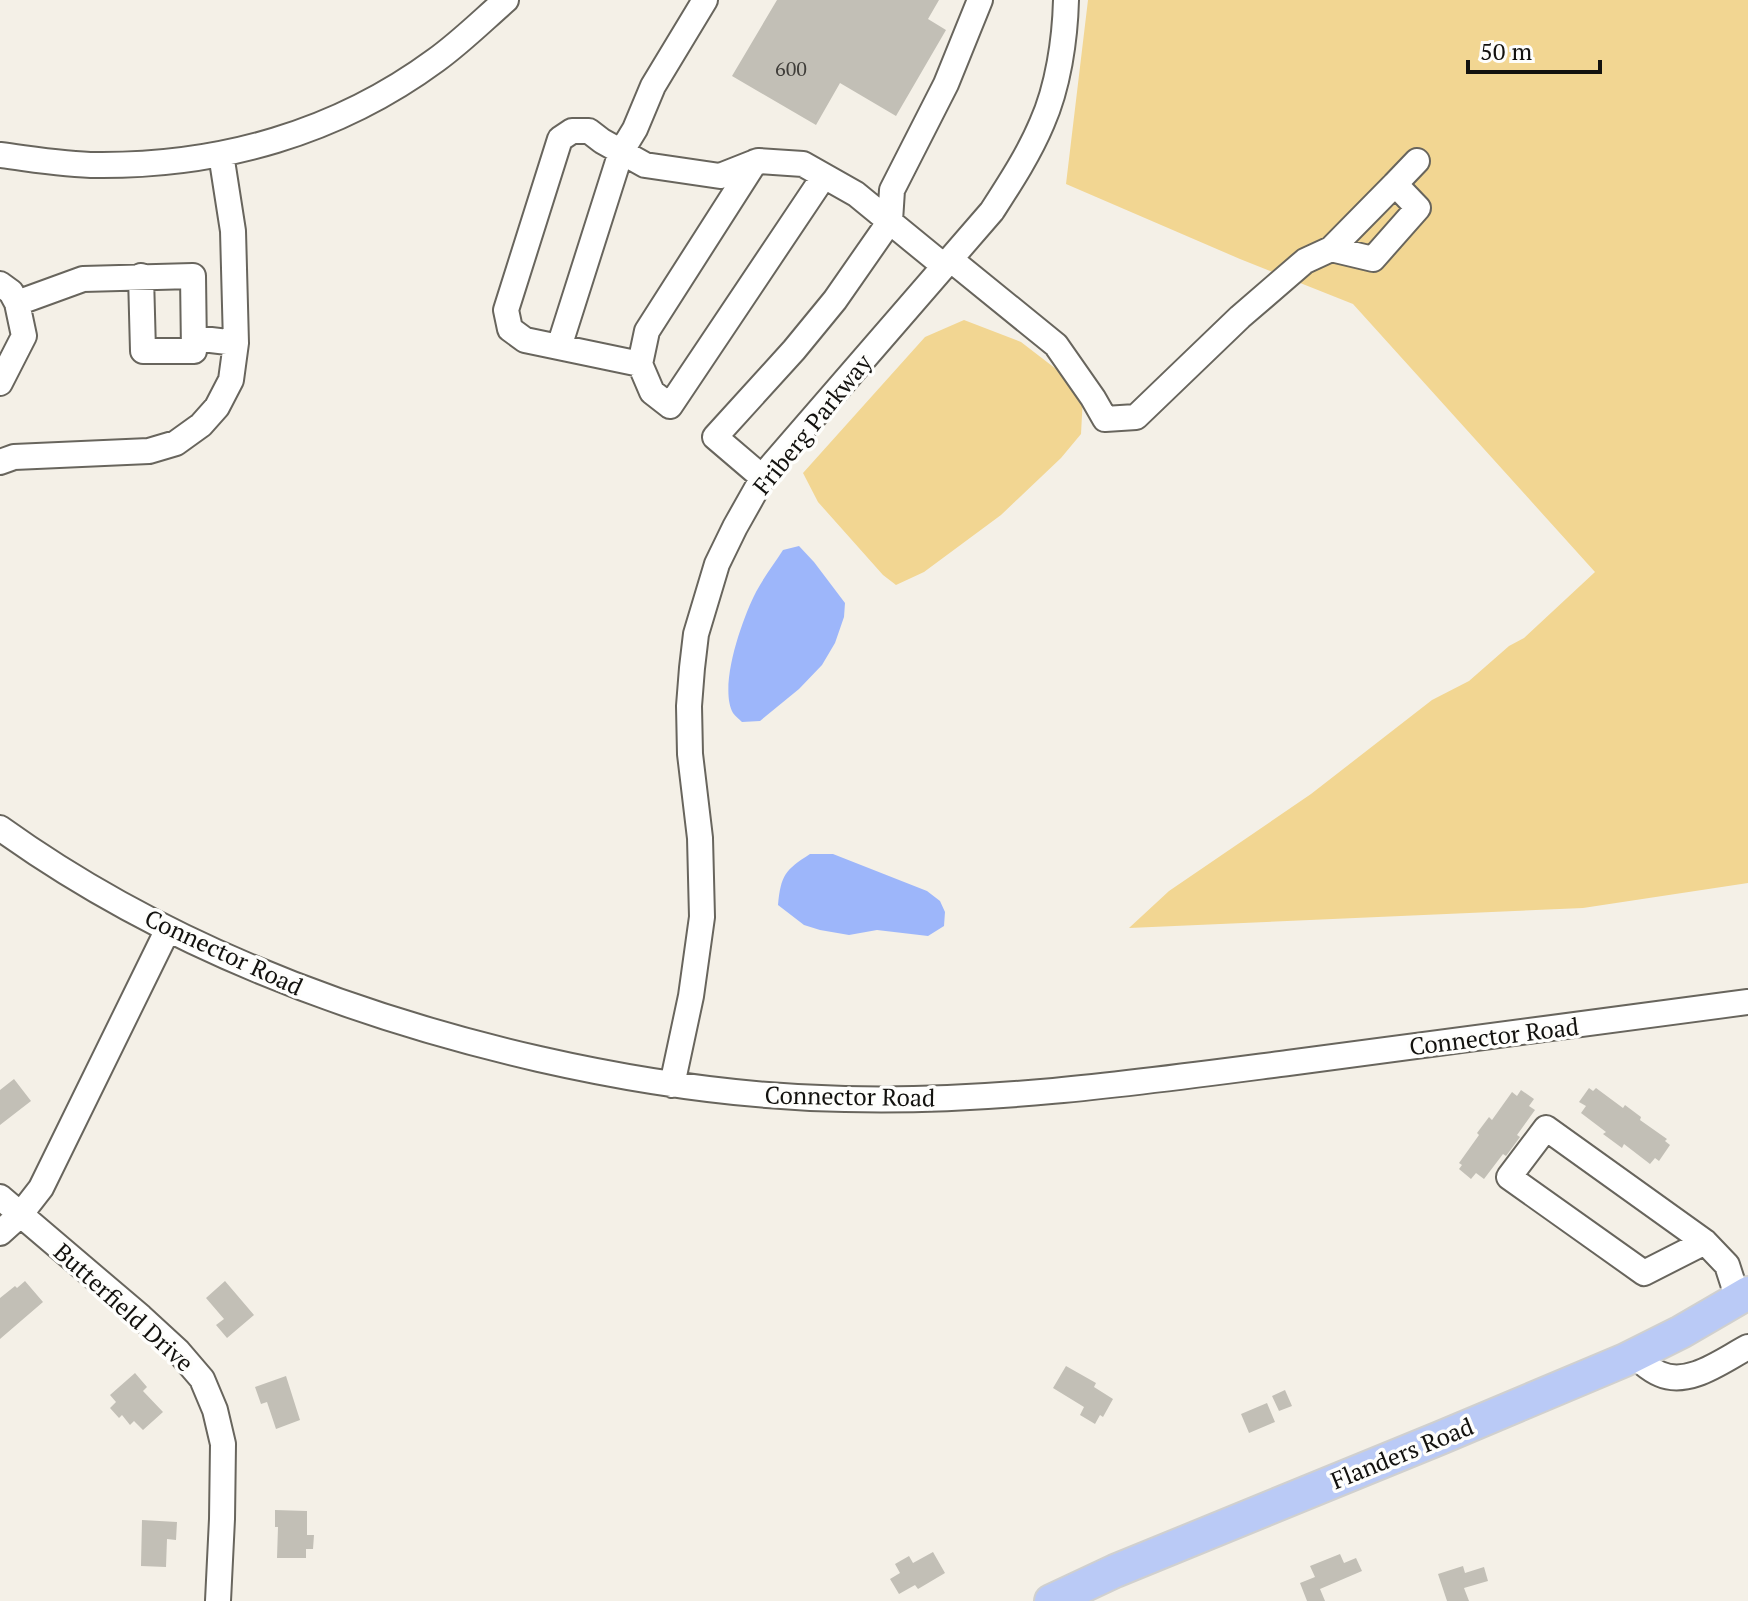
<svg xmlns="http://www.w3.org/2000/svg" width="1748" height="1601" font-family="'PT Serif',serif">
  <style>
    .green { fill: #f2d692 }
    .water { fill: #9db6fa }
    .building { fill: #c2bfb6 }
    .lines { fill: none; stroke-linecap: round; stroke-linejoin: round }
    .minor-casing { stroke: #68655d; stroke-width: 28 }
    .major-casing { stroke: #d0d0cf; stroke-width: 36 }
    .minor { stroke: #fff; stroke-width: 24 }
    .major { stroke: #bacaf6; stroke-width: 32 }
    .labels { text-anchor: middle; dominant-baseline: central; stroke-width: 7; stroke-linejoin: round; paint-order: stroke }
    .number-label { font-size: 20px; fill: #3f3d39 }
    .street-label { font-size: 24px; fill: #13120f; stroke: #fefefc }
  </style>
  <rect width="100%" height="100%" fill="#f4f0e7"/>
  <path class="green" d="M1088 0H1748V883L1583 908 1129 928 1169 891 1311 794 1432 700 1469 681 1509 646 1524 638 1595 572 1353 304 1240 259 1066 184Z
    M964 320 1021 342 1060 372 1083 396 1081 434 1061 458 1001 515 924 572 896 585 883 575 818 502 803 473 925 337Z"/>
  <path class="water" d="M799 546 814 562 845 603 844 617 835 643 822 665 799 689 760 721 742 722C739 719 735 716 733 713 718 686 743 617 756 592 764 577 774 564 783 550Z
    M810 854H833L927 891 940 901 945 912 944 926 928 936 877 930 849 935 820 930 804 925 778 905C781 875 785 870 810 854Z"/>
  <path class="building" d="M777 0H939L928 19 946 30 896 116 840 83 816 125 732 76Z
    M14 1079 31 1101 0 1125V1090Z
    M1589 1088 1593 1091 1596 1088 1623 1108 1625 1105 1641 1117 1640 1120 1667 1139 1665 1141 1670 1145 1659 1161 1655 1158 1650 1164 1624 1144 1622 1148 1603 1134 1606 1132 1581 1113 1586 1106 1579 1102Z
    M1521 1090 1534 1099 1529 1106 1535 1110 1517 1135 1520 1137 1506 1156 1503 1154 1484 1179 1476 1173 1471 1179 1459 1169 1462 1165 1459 1163 1479 1135 1477 1133 1489 1117 1492 1120 1512 1092 1517 1096Z
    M25 1281 43 1302 0 1339V1298L15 1286 17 1288Z
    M225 1281 254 1315 227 1338 216 1325 224 1319 206 1298Z
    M1066 1366 1096 1383 1094 1387 1113 1399 1103 1417 1100 1415 1095 1424 1080 1415 1084 1407 1053 1388Z
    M135 1373 147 1387 143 1391 163 1412 143 1430 134 1421 130 1425 122 1415 119 1418 110 1408 116 1402 110 1395Z
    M286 1376 300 1420 276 1429 267 1402 261 1404 255 1387Z
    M1285 1390 1292 1406 1279 1411 1272 1396Z
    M1267 1403 1275 1422 1249 1433 1241 1414Z
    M275 1510 307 1511V1535H314L313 1549H306V1558H277L278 1527H275Z
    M142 1520 177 1522 176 1540 167 1539 166 1567 141 1566Z
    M933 1552 945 1573 918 1589 915 1585 899 1594 890 1579 900 1573 895 1564 909 1556 913 1563Z
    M1340 1554 1344 1563 1356 1558 1362 1571 1320 1589 1325 1601H1307L1300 1583 1315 1577 1310 1566Z
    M1463 1566 1465 1573 1484 1567 1488 1581 1464 1588 1469 1601H1447L1438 1574Z"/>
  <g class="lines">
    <defs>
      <path id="minor" d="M0 155C32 159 65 165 97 165 220 166 337 133 436 60 461 42 483 20 506 0
        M824 176 670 406 652 392 640 364 525 340 510 329 506 310 560 139 572 131H589L602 141 645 165 720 176 758 161 803 164 856 194 944 266
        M1395 184 1417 161
        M950 259 1056 345 1093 398 1105 419 1136 417 1240 317 1305 261 1331 249 1395 184 1418 208 1373 259 1331 249
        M0 284 11 292 17 303 83 279 193 276 194 351H143L141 276
        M194 338 236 343 233 231 221 154
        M559 347 621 152 635 129 653 86 705 0
        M640 364 647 331 755 162
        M0 383 24 336 17 303
        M0 462 14 457 149 451 176 443 201 425 217 407 231 380 236 343
        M763 478 715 437 794 350 835 300 890 221 892 190 946 84 980 0
        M0 828C160 943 348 1015 539 1059 640 1082 742 1097 845 1099 993 1103 1142 1082 1288 1063 1442 1042 1595 1022 1748 1002
        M672 1085 691 996 702 917 700 838 690 754 689 706 692 668 696 634 717 564 735 527 766 472 992 211C1010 183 1029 154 1042 123 1058 87 1065 40 1066 0
        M0 1197 141 1317 178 1351 202 1379 215 1410 223 1444 222 1519 218 1601
        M0 1233 20 1215 41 1188 168 929
        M1705 1242 1644 1273 1509 1177 1546 1128 1705 1242 1727 1265 1738 1299
        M1634 1356C1642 1362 1651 1371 1660 1374 1689 1387 1723 1360 1748 1347"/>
      <path id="major" d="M1051 1601 1115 1571 1440 1438 1625 1360 1681 1332 1748 1293"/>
    </defs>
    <use href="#minor" class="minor-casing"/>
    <use href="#major" class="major-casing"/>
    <use href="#minor" class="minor"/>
    <use href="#major" class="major"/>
  </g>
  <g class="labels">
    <g class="number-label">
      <text x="791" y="68">600</text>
    </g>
    <g class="street-label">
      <text transform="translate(812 424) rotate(-51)">Friberg Parkway</text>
      <text transform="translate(224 952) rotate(25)">Connector Road</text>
      <text transform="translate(1494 1036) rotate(-7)">Connector Road</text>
      <text transform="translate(850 1096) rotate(1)">Connector Road</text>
      <text transform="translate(124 1307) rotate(42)">Butterfield Drive</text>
      <text transform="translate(1402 1453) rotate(-22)">Flanders Road</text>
    </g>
  </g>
  <path d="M1468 60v12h132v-12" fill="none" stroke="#13120f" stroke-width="4"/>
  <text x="1480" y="60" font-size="24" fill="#13120f" stroke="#fefefc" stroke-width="6" paint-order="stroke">50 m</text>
</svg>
